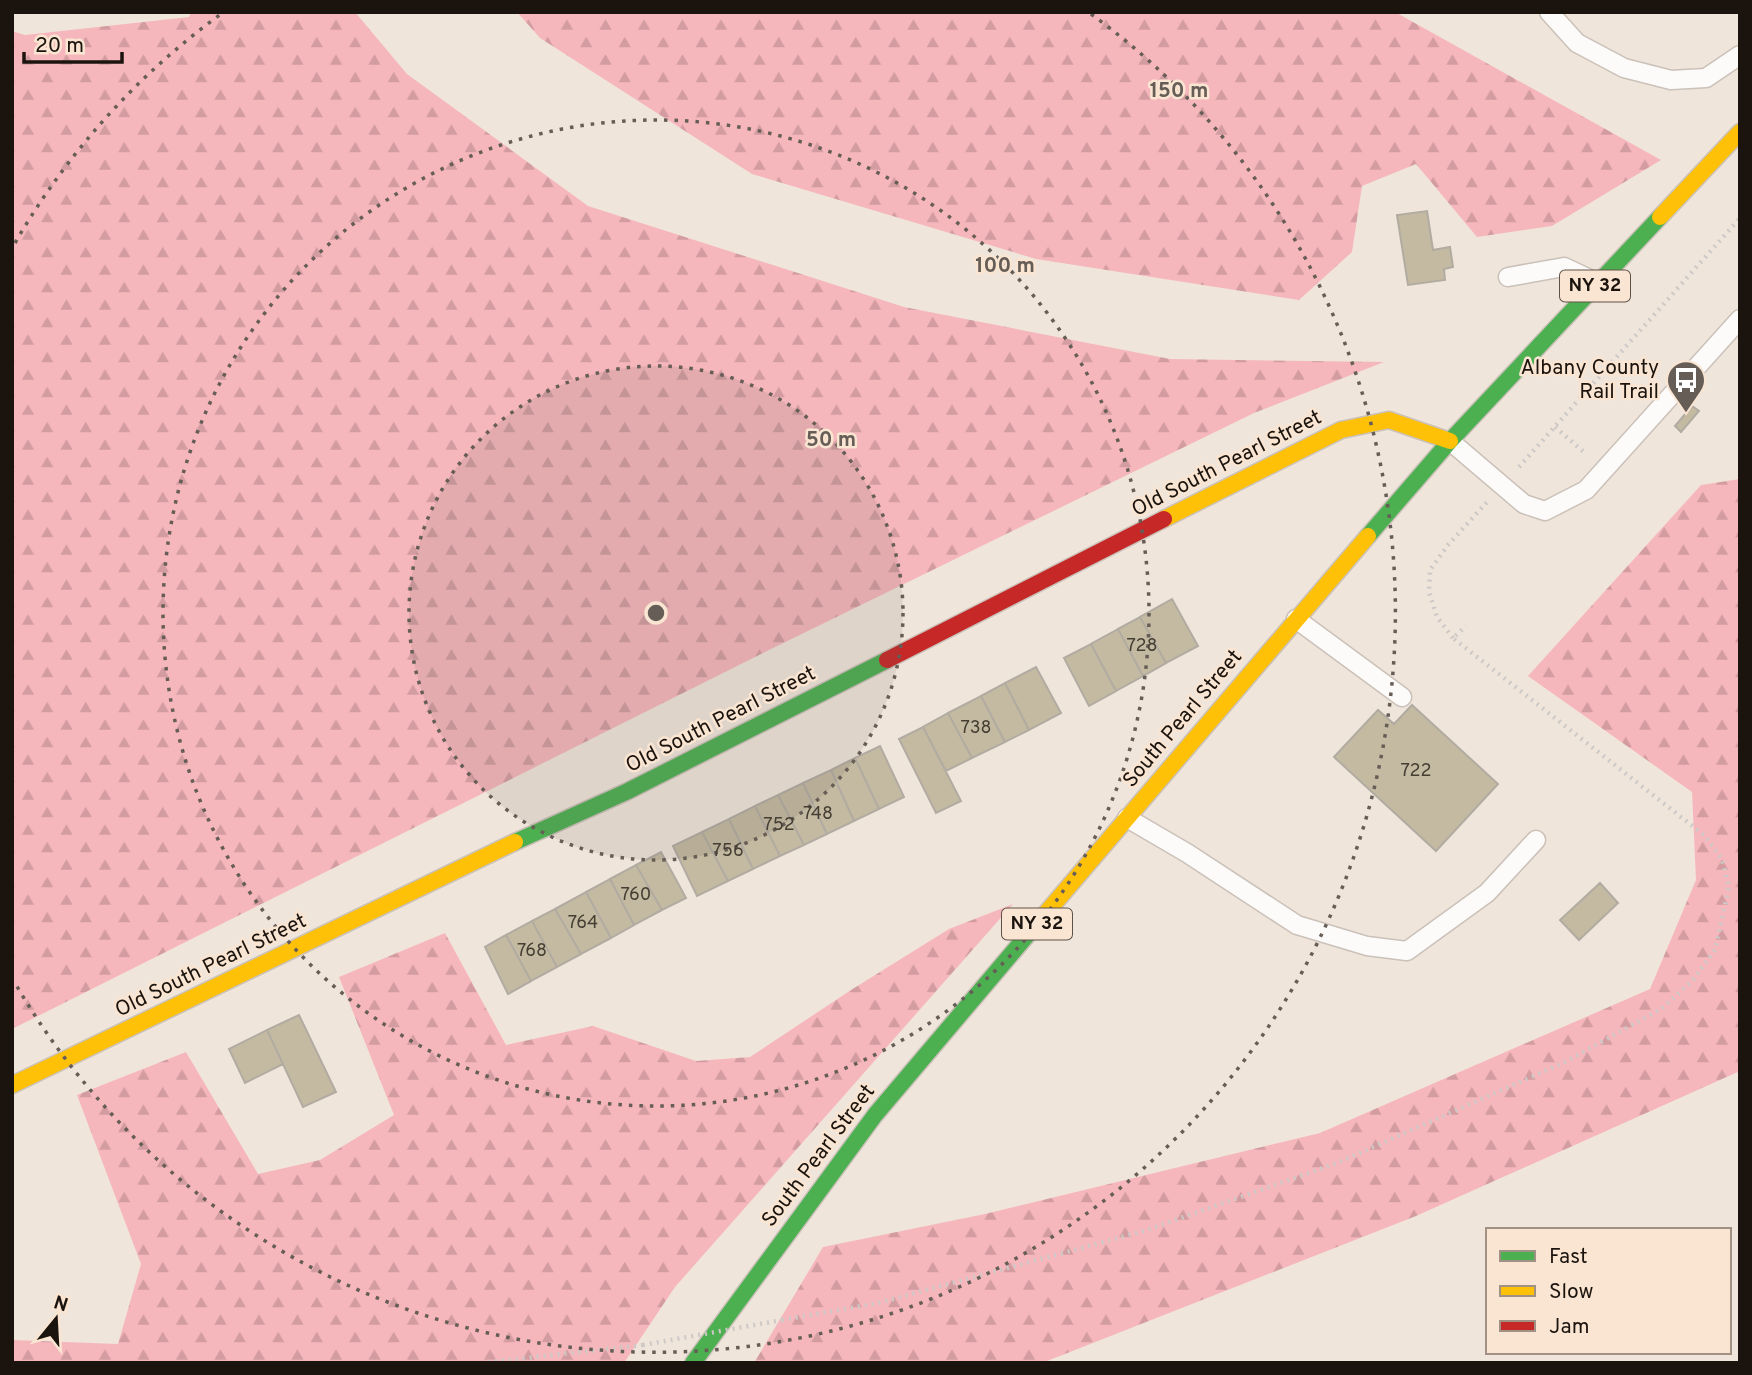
<svg xmlns="http://www.w3.org/2000/svg" width="1752" height="1375" font-family="Overpass,sans-serif">
  <style>
    .forest { fill: url(#forest-firs) }
    .building { fill: #c4baa1; stroke: #b1aba2; stroke-width: 2 }
    .lines { fill: none; stroke-linecap: round; stroke-linejoin: round }
    .lane-casing { stroke: #cac1b9; stroke-width: 21 }
    .fast-casing { stroke: #cac1b9; stroke-width: 19 }
    .slow-casing { stroke: #cac1b9; stroke-width: 19 }
    .jam-casing { stroke: #cac1b9; stroke-width: 19 }
    .path { stroke: #cdc9c6; stroke-width: 4.5; stroke-dasharray: 2 5; stroke-linecap: butt }
    .lane { stroke: #fdfbfa; stroke-width: 18 }
    .fast { stroke: #4caf50; stroke-width: 16 }
    .slow { stroke: #ffc107; stroke-width: 16 }
    .jam { stroke: #c62828; stroke-width: 16 }
    .path-bridge { stroke: #cdc9c6; stroke-width: 4.5; stroke-dasharray: 2 5; stroke-linecap: butt }
    .ring { fill: none; stroke: #665d56; stroke-width: 3.5; stroke-dasharray: 3.5 7 }
    .labels { text-anchor: middle; dominant-baseline: central; stroke-width: 5; stroke-linejoin: round; paint-order: stroke }
    .number-label { font-size: 18px; fill: #453e33 }
    .shield { fill: #f9e5d2; stroke: #5e5349; stroke-width: 2 }
    .shield-label { font-size: 19px; font-weight: bold; fill: #1b140e }
    .poi-label { font-size: 21px; fill: #1b140e; stroke: #f9e5d2; text-anchor: end }
    .street-label { font-size: 21px; fill: #1b140e; stroke: #f9e5d2 }
    .centre { fill: #665d56; stroke: #f9e5d2; stroke-width: 3.5 }
    .ring-label { font-size: 21px; text-anchor: middle; font-weight: bold; fill: #665d56; stroke: #f9e5d2; stroke-width: 5; stroke-linejoin: round; paint-order: stroke }
  </style>
  <defs>
    <pattern id="forest-firs" width="22" height="20" patternUnits="userSpaceOnUse" patternTransform="scale(1.75)"><rect width="22" height="20" fill="#f6b7bc"/><path d="M5 1l3.5 6h-7zM16 11l3.5 6h-7z" fill="#d29ca0"/></pattern>
  </defs>
  <rect width="100%" height="100%" fill="#f0e5db"/>
  <path class="forest" d="M191 12H355L407 74 588 206 904 307 1170 359 1384 362 1254 413 769 650 12 1029V31L25 35 189 17Z
    M517 12H1395L1661 160 1552 226 1477 237 1416 164 1362 186 1352 252 1299 300 1036 259 752 174 540 38Z
    M1740 479V1071L1416 1216 1042 1363H754L823 1247 985 1214 1320 1133 1650 989 1696 880 1692 792 1528 676 1701 485Z
    M1013 904 675 1287 624 1363H12V1340L118 1344 141 1264 77 1095 186 1052 258 1174 320 1160 394 1115 339 977 445 933 506 1045 593 1026 696 1061 750 1057 851 990 949 929Z"/>
  <path class="building" d="M1427 211 1433 250 1450 247 1453 267 1444 269 1445 280 1408 285 1397 215Z
    M1692 406 1699 411 1681 432 1675 426Z
    M1172 599 1198 646 1166 663 1140 617Z
    M1140 617 1166 663 1143 676 1118 629Z
    M1118 629 1143 676 1116 691 1091 644Z
    M1091 644 1116 691 1089 706 1064 658Z
    M1036 667 1061 713 1029 730 1005 683Z
    M1005 683 1029 730 1005 742 981 696Z
    M981 696 1005 742 972 758 948 713Z
    M1412 705 1498 784 1436 851 1334 757 1378 710 1394 724Z
    M948 713 972 758 946 771 923 727Z
    M923 727 961 801 936 813 899 739Z
    M880 746 904 797 879 809 855 758Z
    M855 758 879 809 854 821 831 770Z
    M831 770 854 821 827 834 803 783Z
    M803 783 827 834 804 845 778 795Z
    M778 795 804 845 780 856 755 806Z
    M755 806 780 856 753 869 729 819Z
    M729 819 753 869 728 881 702 832Z
    M702 832 728 881 697 896 673 846Z
    M661 852 686 898 662 910 636 865Z
    M636 865 662 910 634 925 610 879Z
    M610 879 634 925 611 938 586 892Z
    M1600 883 1618 903 1579 940 1560 920Z
    M586 892 611 938 581 954 555 909Z
    M555 909 581 954 557 967 532 921Z
    M532 921 557 967 531 981 506 935Z
    M506 935 531 981 508 994 485 947Z
    M299 1015 336 1092 303 1107 267 1030Z
    M267 1030 283 1064 245 1083 229 1049Z"/>
  <g class="lines">
    <defs>
      <path id="lane" d="M1549 12 1577 43 1624 68 1671 80 1706 78 1740 55
        M1508 277 1564 267 1598 283
        M1450 441 1524 504 1545 511 1586 490 1740 319
        M1296 619 1402 697
        M1127 818 1187 853 1297 925 1367 946 1407 951 1487 893 1536 840"/>
      <path id="fast" d="M1368 536 1450 441 1660 217
        M515 842 626 792 887 660
        M693 1363 875 1115 1035 926"/>
      <path id="slow" d="M1660 217 1740 132
        M1164 519 1341 430 1389 420 1450 441
        M1035 926 1368 536
        M12 1085 515 842"/>
      <path id="jam" d="M887 660 1164 519"/>
    </defs>
    <use href="#lane" class="lane-casing"/>
    <use href="#fast" class="fast-casing"/>
    <use href="#slow" class="slow-casing"/>
    <use href="#jam" class="jam-casing"/>
    <path class="path" d="M1555 427 1586 454
      M1519 467 1740 218
      M1453 638 1437 617 1429 592 1430 570 1448 545 1487 502
      M782 1320 878 1303 1144 1231 1337 1163 1565 1062 1661 1009 1692 981 1715 950 1729 887 1722 859 1704 835 1453 638 1466 626
      M481 1363 643 1345"/>
    <use href="#lane" class="lane"/>
    <use href="#fast" class="fast"/>
    <use href="#slow" class="slow"/>
    <use href="#jam" class="jam"/>
    <path class="path-bridge" d="M643 1345 782 1320"/>
  </g>
  <circle cx="656" cy="613" r="247" fill="#665d56" fill-opacity=".12"/>
  <g class="ring">
    <circle cx="656" cy="613" r="247"/>
    <circle cx="656" cy="613" r="493"/>
    <path d="M15 243A740 740 0 0 1 221 14M1091 14A740 740 0 1 1 15 983"/>
  </g>
  <defs>
    <symbol id="bus-pin" viewBox="-11 -11 22 30"><path d="M0 17L-7.5 6A9.5 9.5 0 1 1 7.5 6Z" fill="#665d56" stroke="#f9e5d2"/><path d="M-5-6H5V4H4V6H2V4H-2V6H-4V4H-5ZM-3.5-4V0h7V-4ZM-3.5 1.2v1.5H-2V1.2ZM2 1.2v1.5H3.5V1.2Z" fill="#fff"/></symbol>
  </defs>
  <g fill-rule="evenodd">
    <use href="#bus-pin" x="1664" y="358" width="44" height="60"/>
  </g>
  <g class="labels">
    <g class="number-label">
      <text x="1142" y="646">728</text>
      <text x="976" y="728">738</text>
      <text x="1416" y="771">722</text>
      <text x="818" y="814">748</text>
      <text x="779" y="825">752</text>
      <text x="728" y="851">756</text>
      <text x="636" y="895">760</text>
      <text x="583" y="923">764</text>
      <text x="532" y="951">768</text>
    </g>
    <g class="shield">
      <rect x="1560" y="270.5" width="70" height="31" rx="5"/>
      <rect x="1002" y="908.5" width="70" height="31" rx="5"/>
    </g>
    <g class="shield-label">
      <text x="1595" y="286">NY 32</text>
      <text x="1037" y="924">NY 32</text>
    </g>
    <g class="poi-label">
      <text x="1659" y="368">Albany County<tspan x="1659" dy="24">Rail Trail</tspan></text>
    </g>
    <g class="street-label">
      <text transform="translate(1227 464) rotate(-27)">Old South Pearl Street</text>
      <text transform="translate(1183 719) rotate(-50)">South Pearl Street</text>
      <text transform="translate(721 720) rotate(-27)">Old South Pearl Street</text>
      <text transform="translate(211 966) rotate(-26)">Old South Pearl Street</text>
      <text transform="translate(819 1156) rotate(-53)">South Pearl Street</text>
    </g>
  </g>
  <circle cx="656" cy="613" r="10" class="centre"/>
  <g class="ring-label">
    <text x="1179" y="97">150 m</text>
    <text x="1005" y="272">100 m</text>
    <text x="831" y="446">50 m</text>
  </g>
  <rect width="1752" height="1375" fill="none" stroke="#1b140e" stroke-width="28"/>
  <rect x="1486" y="1228" width="245" height="126" fill="#f9e5d2" stroke="#a09184" stroke-width="2"/>
  <rect x="1500" y="1251" width="35" height="10" fill="#4caf50" stroke="#a09184" stroke-width="2"/>
  <text x="1549" y="1263" font-size="21" fill="#1b140e">Fast</text>
  <rect x="1500" y="1286" width="35" height="10" fill="#ffc107" stroke="#a09184" stroke-width="2"/>
  <text x="1549" y="1298" font-size="21" fill="#1b140e">Slow</text>
  <rect x="1500" y="1321" width="35" height="10" fill="#c62828" stroke="#a09184" stroke-width="2"/>
  <text x="1549" y="1333" font-size="21" fill="#1b140e">Jam</text>
  <g transform="translate(56 1319) rotate(18)" stroke="#f9e5d2" stroke-width="5" paint-order="stroke">
  <path d="M0-5L12 26L0 18L-12 26Z" fill="#1b140e"/>
  <text y="-10" font-size="19" font-weight="bold" text-anchor="middle" fill="#1b140e">N</text>
  </g>
  <path d="M24 52v10h98v-10" fill="none" stroke="#1b140e" stroke-width="3.5"/>
  <text x="35" y="52" font-size="21" fill="#1b140e" stroke="#f9e5d2" stroke-width="5" paint-order="stroke">20 m</text>
</svg>
